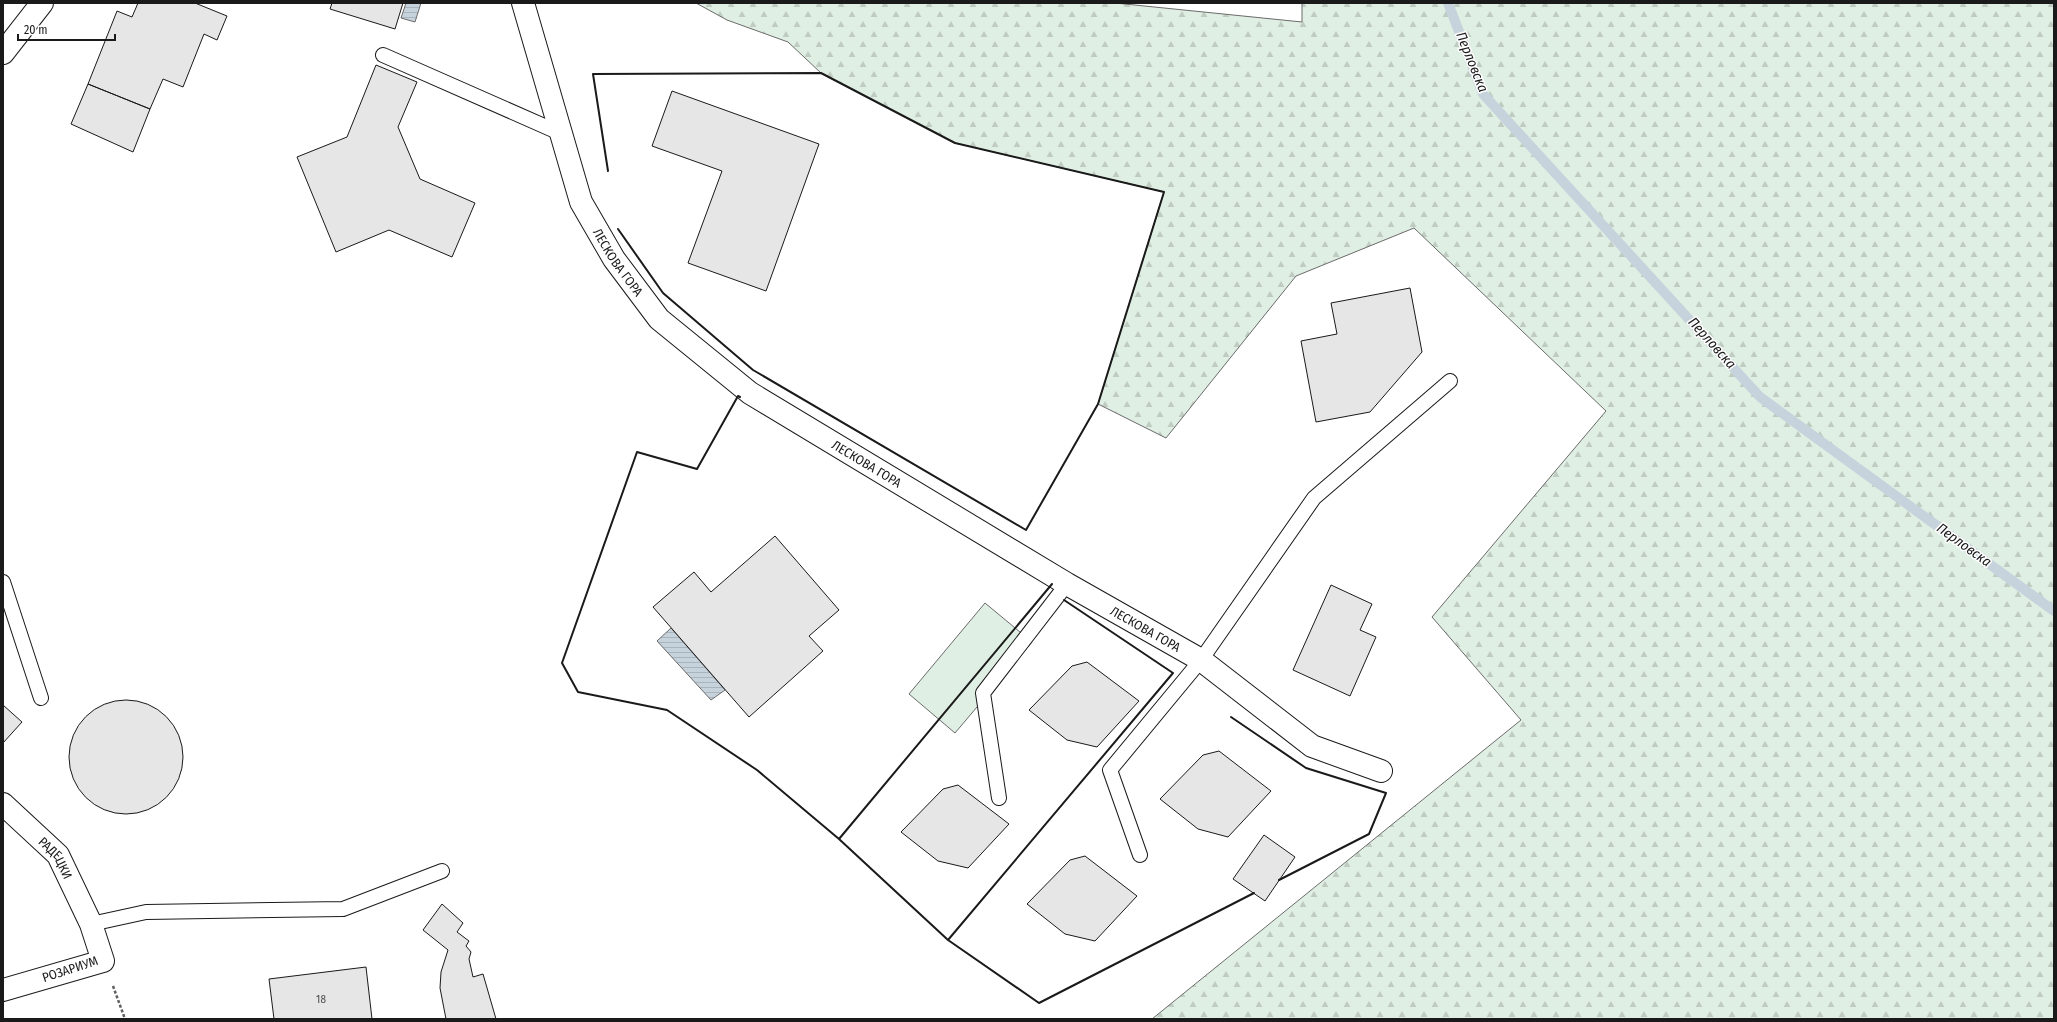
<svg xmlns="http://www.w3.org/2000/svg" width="2057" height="1022" font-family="'Fira Sans Condensed',sans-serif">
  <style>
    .grass { fill: #e0efe3; stroke: #6a6a6a }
    .forest { fill: url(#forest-firs); stroke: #6a6a6a }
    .water { fill: url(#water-rules); stroke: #6a6a6a }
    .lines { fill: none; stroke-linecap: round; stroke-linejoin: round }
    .stream { stroke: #c6d2dc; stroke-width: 10 }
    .building { fill: #e6e6e6; stroke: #1a1a1a }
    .service-casing { stroke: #1a1a1a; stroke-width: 16 }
    .minor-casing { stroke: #1a1a1a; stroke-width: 24 }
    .path { stroke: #5f5f5f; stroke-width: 2.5; stroke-dasharray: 3 2; stroke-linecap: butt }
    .service { stroke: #fff; stroke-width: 14 }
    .minor { stroke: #fff; stroke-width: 22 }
    .wall { stroke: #1a1a1a; stroke-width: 2 }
    .labels { text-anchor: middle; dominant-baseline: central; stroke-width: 3; stroke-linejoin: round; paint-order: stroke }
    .number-label { font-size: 11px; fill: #4d4d4d }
    .street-label { font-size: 13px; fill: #1a1a1a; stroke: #fff }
    .water-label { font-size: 14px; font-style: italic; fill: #1a1a1a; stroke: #fff }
  </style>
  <defs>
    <pattern id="forest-firs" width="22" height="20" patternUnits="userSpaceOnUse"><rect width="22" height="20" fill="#e0efe3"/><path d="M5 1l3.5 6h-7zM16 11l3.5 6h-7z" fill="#c0ccc2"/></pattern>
    <pattern id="water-rules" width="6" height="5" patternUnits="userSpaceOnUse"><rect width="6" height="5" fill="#c6d2dc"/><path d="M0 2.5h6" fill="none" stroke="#aab4bc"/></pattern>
  </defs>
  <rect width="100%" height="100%" fill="#fff"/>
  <path class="grass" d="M985 603 1032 642 955 733 909 694Z"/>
  <path class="forest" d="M696 3H1115L1302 22V3H2054V1019H1152L1521 720 1432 617 1606 411 1414 228 1296 276 1166 438 1098 404 1164 192 955 143 821 73 788 42 727 20Z"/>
  <path class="water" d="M406 3H421L415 22 401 18Z
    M671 628 725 690 711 700 657 641Z"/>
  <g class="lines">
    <path class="stream" d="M1448 3 1483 94 1760 397 2054 611"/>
  </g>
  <path class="building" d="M138 3H195L227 16 217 40 204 34 183 87 163 79 150 109 88 84 117 11 132 17Z
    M332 3H403L395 29 330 9Z
    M376 65 417 82 398 127 420 179 475 203 452 257 389 230 336 252 297 157 347 137Z
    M88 84 150 109 133 152 71 124Z
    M672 91 819 144 766 291 688 263 722 171 652 146Z
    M1410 288 1422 352 1370 412 1316 422 1301 341 1337 334 1331 303Z
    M775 536 839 610 809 636 823 651 749 717 653 607 694 572 711 592Z
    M1331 585 1372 604 1360 630 1376 637 1350 696 1293 670Z
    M1087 662 1139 701 1097 747 1067 740 1029 710 1072 666Z
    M69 757a57 57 0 1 1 114 0a57 57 0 1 1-114 0Z
    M3 705 22 722 3 743Z
    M1219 751 1271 791 1228 837 1198 829 1160 799 1203 755Z
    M958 785 1009 824 968 868 938 861 901 832 943 789Z
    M1264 835 1295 857 1265 901 1233 879Z
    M1085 856 1137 896 1095 941 1065 934 1027 904 1070 860Z
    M442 904 463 923 457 932 469 941 466 946 471 952 469 959 473 977 483 974 496 1019H446L440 988 441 972 448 950 423 930Z
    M366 967 372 1019H274L269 979Z"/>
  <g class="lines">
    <defs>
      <path id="service" d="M383 55 560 133
        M3 582 41 698
        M999 798 983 693 1067 584
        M1140 855 1110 770 1201 660 1314 498 1450 381
        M91 924 146 912 343 909 442 871"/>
      <g id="minor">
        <path id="s1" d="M523 3 581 202 614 259 659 319 750 393 1067 584 1201 660 1312 746 1381 771"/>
        <path d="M3 53 42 3"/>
        <path id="s2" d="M3 804 58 855 91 924 103 961 3 990"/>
      </g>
    </defs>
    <use href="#service" class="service-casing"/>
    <use href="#minor" class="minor-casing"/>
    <path class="path" d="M113 986 125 1019"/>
    <use href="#service" class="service"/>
    <use href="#minor" class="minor"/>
    <path class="wall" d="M608 171 593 74 821 73 955 143 1164 192 1098 404 1026 530 753 370 663 293 618 229
      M740 397 738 396 697 469 637 452 562 663 578 692 667 710 757 770 839 839 1052 584
      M1231 717 1306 768 1386 793 1369 834 1279 880
      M839 839 948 940 1173 673 1064 600
      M948 940 1039 1003 1254 893"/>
  </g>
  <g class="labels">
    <g class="number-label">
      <text x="321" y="999">18</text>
    </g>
    <g class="street-label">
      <text stroke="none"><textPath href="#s1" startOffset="278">ЛЕСКОВА ГОРА</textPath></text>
      <text stroke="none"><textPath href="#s1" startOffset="602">ЛЕСКОВА ГОРА</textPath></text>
      <text stroke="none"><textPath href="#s1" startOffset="926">ЛЕСКОВА ГОРА</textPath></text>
      <text stroke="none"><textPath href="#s2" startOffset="76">РАДЕЦКИ</textPath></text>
      <text transform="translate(70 969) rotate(-18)">РОЗАРИУМ</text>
    </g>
    <g class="water-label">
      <text transform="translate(1472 62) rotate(68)">Перловска</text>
      <text transform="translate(1712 343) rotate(48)">Перловска</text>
      <text transform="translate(1964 545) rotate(36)">Перловска</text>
    </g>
  </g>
  <rect width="2057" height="1022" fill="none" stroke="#1a1a1a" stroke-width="8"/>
  <path d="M18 34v6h97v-6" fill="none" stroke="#1a1a1a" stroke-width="2"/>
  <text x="24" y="34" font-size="12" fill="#1a1a1a" stroke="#ffffff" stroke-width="3" paint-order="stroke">20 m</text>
</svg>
